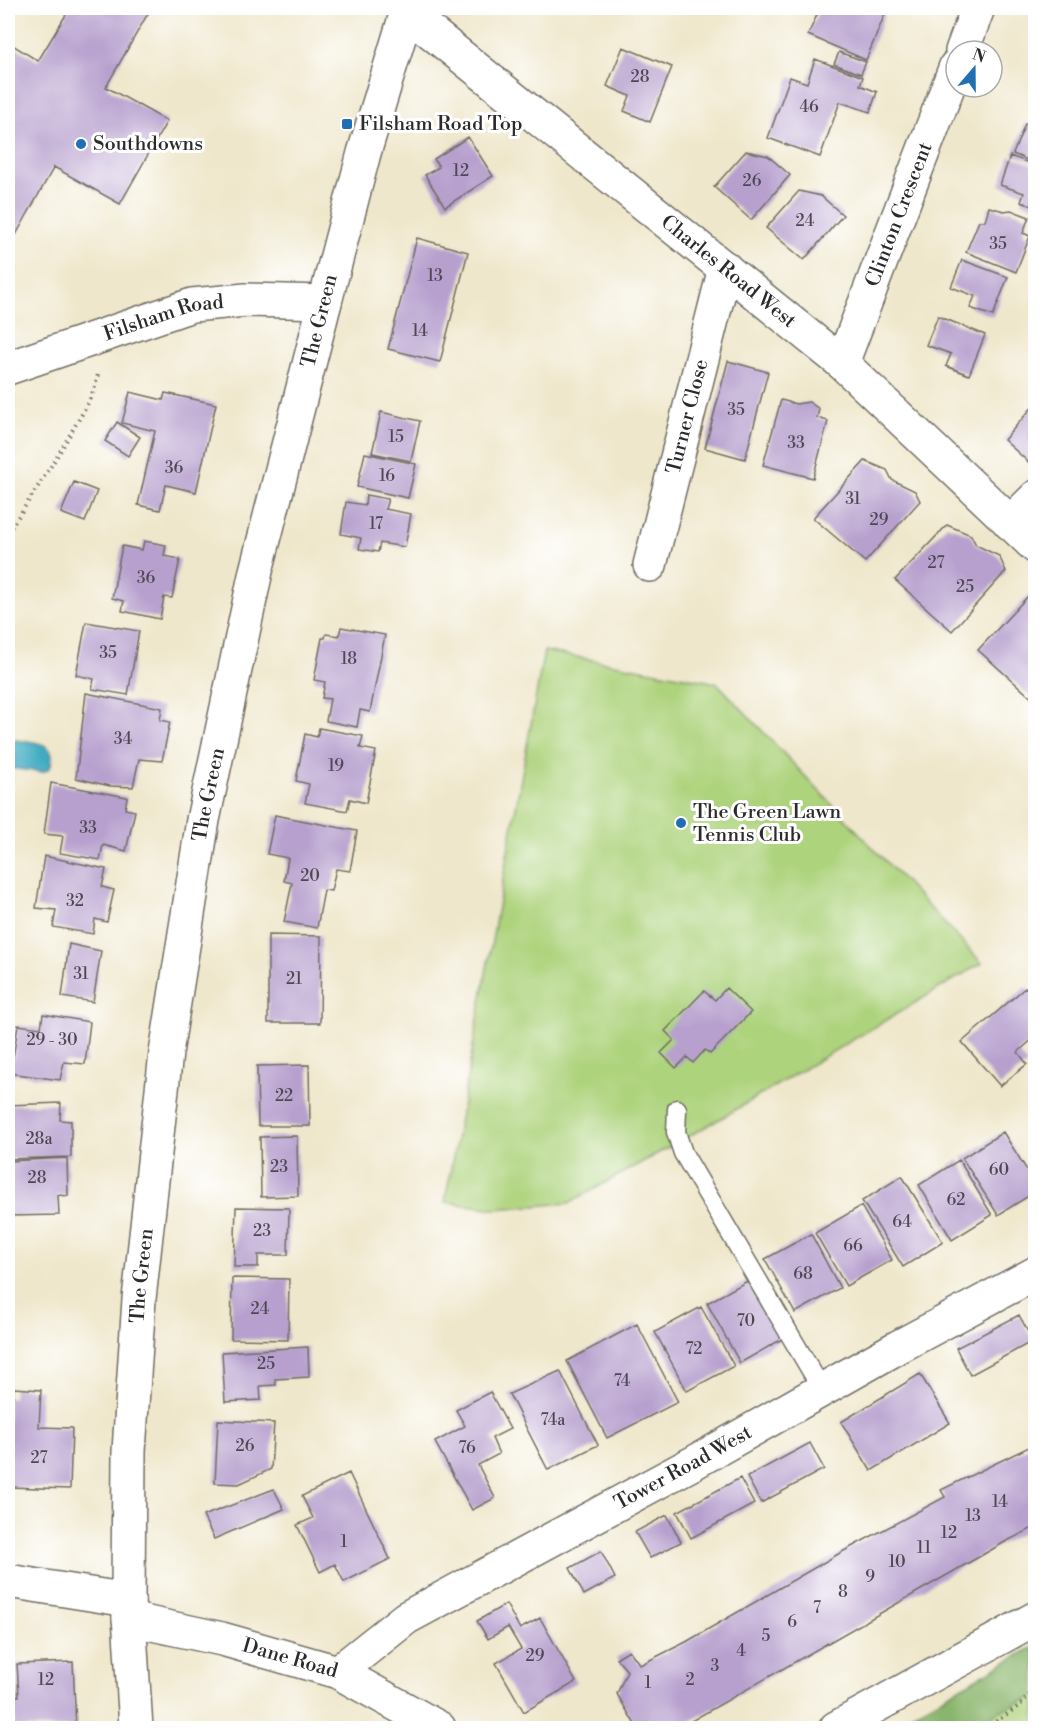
<svg xmlns="http://www.w3.org/2000/svg" width="1043" height="1736" font-family="'Libre Bodoni',serif">
  <style>
    .green { fill: #add37c; stroke: #6c7f54; stroke-width: 1.5 }
    .forest { fill: #8ab56c; stroke: #5a704c; stroke-width: 1.5 }
    .water { fill: #41abc1; stroke: #366b76; stroke-width: 1.5 }
    .building { fill: #b7a0ce }
    .lines { fill: none; stroke-linecap: round; stroke-linejoin: round }
    .service-casing { stroke: #706d63; stroke-width: 21 }
    .minor-casing { stroke: #706d63; stroke-width: 36 }
    .tertiary-casing { stroke: #706d63; stroke-width: 36 }
    .path { stroke: #706d63; stroke-width: 4; stroke-dasharray: 1.5 4.5; stroke-linecap: butt }
    .service { stroke: #fff; stroke-width: 18 }
    .minor { stroke: #fff; stroke-width: 33 }
    .tertiary { stroke: #fff; stroke-width: 33 }
    .poi-dot { fill: #1f6fb2; stroke: #fff; stroke-width: 2 }
    .labels { text-anchor: middle; dominant-baseline: central; stroke-width: 6; stroke-linejoin: round; paint-order: stroke }
    .number-label { font-size: 16px; fill: #4e4854 }
    .poi-label { font-size: 20px; fill: #2b2b2b; stroke: #fff; text-anchor: start }
    .street-label { font-size: 20px; fill: #2b2b2b; stroke: #fff }
  </style>
  <rect width="100%" height="100%" fill="#fff"/>
  <filter id="ink" filterUnits="userSpaceOnUse"><feTurbulence type="fractalNoise" baseFrequency=".0167" numOctaves="2"/><feDisplacementMap in="SourceGraphic" scale="12" xChannelSelector="R" yChannelSelector="G"/><feConvolveMatrix kernelMatrix="1 2 1 2 8 2 1 2 1" color-interpolation-filters="sRGB"/></filter>
  <filter id="wash" filterUnits="userSpaceOnUse"><feTurbulence type="fractalNoise" baseFrequency=".008" numOctaves="4" result="noise"/><feDisplacementMap in="SourceGraphic" scale="24" xChannelSelector="R" yChannelSelector="G"/><feGaussianBlur stdDeviation="1.35" result="paint"/><feColorMatrix in="noise" values="0 0 0 0 0 0 0 0 0 0 0 0 0 0 0 0 0 1.4 0 .05"/><feComposite in="paint" operator="in"/></filter>
  <g filter="url(#wash)">
    <rect width="100%" height="100%" fill="#efe7cb"/>
    <path class="green" d="M544 651 717 683 982 963 723 1117 569 1203 495 1209 445 1202Z
      M1035 1646V1728H887Z"/>
    <path class="forest" d="M1035 1646V1697L1010 1706 966 1728H887Z"/>
    <path class="water" d="M12 740C32 742 60 740 50 768L43 772 8 768V743Z"/>
    <g id="blocks">
      <path class="building" d="M70 8H151L106 87 167 121 120 204 54 167 8 249V42L38 61Z
        M820 8H869L885 14 866 60 808 35Z
        M623 47 672 67 650 122 624 111 630 96 607 86Z
        M839 52 866 62 861 74 834 64Z
        M815 59 863 77 860 85 877 92 870 112 840 102 820 157 768 138 790 77 807 83Z
        M1035 116V163L1013 154 1025 124H1032Z
        M468 137 493 176 445 207 425 175 439 167 434 159Z
        M746 151 768 156 790 175 751 220 714 187Z
        M1010 156 1035 165V207L1021 202 1024 193 1000 185Z
        M799 191 821 196 843 215 804 260 766 228Z
        M989 207 1004 211 1011 210 1029 217 1023 233 1030 236 1016 272 966 252 979 221H985Z
        M417 238 468 252 440 362 388 349Z
        M962 260 1008 277 993 316 970 308 975 296 951 287Z
        M938 316 985 335 969 375 946 366 951 354 926 345Z
        M728 361 768 372 745 459 705 448Z
        M130 392 163 400 165 393 216 404 196 492 166 485 160 510 138 505 155 431 122 423Z
        M781 400 796 404 809 402 819 409 817 418 828 421 813 478 763 465Z
        M1035 404V468L1004 440Z
        M381 412 420 421 411 461 372 453Z
        M117 422 140 437 128 456 105 441Z
        M365 453 416 464 408 498 357 487Z
        M865 461 887 470 892 480 915 491 920 501 865 562 813 518Z
        M74 482 97 491 85 522 61 513Z
        M366 495 388 499 385 509 411 514 405 547 380 543 378 552 359 549 361 538 341 534 346 502 365 505Z
        M947 525 971 535 976 545 999 556 1006 571 952 631 895 580Z
        M144 541 166 545 164 556 180 559 172 598 164 597 160 619 122 611 124 601 112 598 122 546 142 550Z
        M1029 595 1035 598V701L978 650Z
        M86 622 139 631 128 695 92 689 94 679 76 675Z
        M341 627 385 635 370 712 360 710 357 727 326 721 330 699 322 698 325 682 314 680 322 638H325L326 634 339 636Z
        M86 693 162 708 160 720 170 722 162 761 139 759 133 787 110 786 76 778Z
        M319 728 363 736 360 748 376 751 366 803 350 799 347 811 305 803 309 784 296 781 305 734 317 737Z
        M51 783 127 797 125 809 135 811 126 851 103 845 100 860 60 853 63 836 44 834Z
        M275 815 357 831 350 871 336 869 331 891 324 890 317 928 284 922 292 883 284 881 288 858 267 854Z
        M44 856 106 869 102 887 114 890 107 922 95 919 93 934 53 927 56 910 36 908Z
        M268 935 321 936 320 1023H268Z
        M69 944 101 951 93 1002 62 997Z
        M1026 987 1035 998V1037L1018 1052 1027 1064 1000 1086 962 1042Z
        M726 988 751 1012 710 1054 705 1050 693 1063 687 1057 676 1068 661 1053 674 1040 665 1031 704 991 715 1000Z
        M43 1014 90 1022 85 1064 64 1062 60 1080 9 1073 14 1052 18 1025 41 1028Z
        M309 1065 310 1126H258L257 1066Z
        M61 1103 60 1120 71 1121V1157L8 1159V1105Z
        M1003 1132 1035 1183V1192L998 1215 962 1158Z
        M297 1136 298 1196 261 1197 260 1137Z
        M67 1158 68 1196 58 1195 59 1215 9 1216 8 1161Z
        M959 1160 992 1215 952 1240 919 1185Z
        M902 1176 943 1242 903 1267 862 1201Z
        M861 1206 892 1260 846 1286 815 1233Z
        M236 1207 289 1208 288 1255H258V1267H234Z
        M811 1234 840 1288 795 1313 765 1259Z
        M232 1278 289 1279 288 1340 231 1339Z
        M751 1279 784 1338 740 1363 707 1303Z
        M701 1307 734 1366 687 1391 655 1332Z
        M1019 1315 1033 1341 970 1375 956 1348Z
        M637 1324 678 1402 607 1438 567 1361Z
        M308 1347 309 1377 275 1379 276 1385 260 1386 261 1400 225 1402 222 1352Z
        M560 1371 598 1445 548 1470 509 1394Z
        M920 1374 950 1423 871 1471 841 1422Z
        M14 1388 41 1390 39 1427 72 1428 70 1489 8 1487V1398H13Z
        M490 1392 510 1429 492 1438 499 1454 478 1465 495 1498 472 1510 435 1442 465 1426 456 1410Z
        M218 1420 274 1423 271 1469 239 1484 215 1483Z
        M810 1443 824 1469 761 1503 747 1477Z
        M1035 1444V1527L1005 1542 679 1728H637L617 1694 627 1671 616 1658 629 1650 640 1665 686 1642 840 1553 945 1497 941 1490Z
        M349 1473 390 1559 344 1582 335 1564 320 1572 297 1525 313 1518 302 1496Z
        M740 1478 754 1504 691 1538 677 1512Z
        M274 1489 284 1509 214 1539 203 1516Z
        M667 1515 681 1542 650 1558 635 1532Z
        M601 1551 615 1578 584 1595 570 1568Z
        M506 1604 520 1629 540 1618 576 1682 524 1712 496 1663 521 1649 508 1627 488 1639 477 1621Z
        M73 1662 76 1728H15L14 1716H8V1696H19L17 1664Z"/>
    </g>
  </g>
  <g filter="url(#ink)">
    <use href="#blocks" fill-opacity="0" stroke="#706d63" stroke-width="1.5"/>
    <g class="lines">
      <defs>
        <path id="service" d="M677 1109 676 1132 683 1153 823 1391"/>
        <g id="minor">
          <path id="s1" d="M406 12 842 363 1036 547"/>
          <path d="M962 51 978 8"/>
          <path id="s2" d="M842 363 956 66"/>
          <path d="M1010 523 1036 497"/>
          <path id="s3" d="M650 565 725 268"/>
          <path d="M8 1581 128 1600"/>
          <path id="s4" d="M129 1619 222 1639 338 1672 439 1728"/>
          <path id="s5" d="M338 1672 406 1618 695 1462 898 1347 1036 1273"/>
          <path id="s6" d="M136 1728 128 1600 129 1451 139 1299 166 1053 203 820 256 571 325 302"/>
          <path d="M836 1728 1036 1618"/>
        </g>
        <g id="tertiary">
          <path id="s7" d="M8 368 192 305 246 300 325 302 364 153 408 8"/>
        </g>
      </defs>
      <use href="#service" class="service-casing"/>
      <use href="#minor" class="minor-casing"/>
      <use href="#tertiary" class="tertiary-casing"/>
      <path class="path" d="M8 532C30 499 52 466 72 431 83 412 96 393 98 372
        M986 1728 1019 1706 1036 1688"/>
      <use href="#service" class="service"/>
      <use href="#minor" class="minor"/>
      <use href="#tertiary" class="tertiary"/>
    </g>
  </g>
  <g class="poi-dot">
    <rect x="341" y="118" width="12" height="12" rx="3"/>
    <circle cx="81" cy="144" r="6"/>
    <circle cx="681" cy="823" r="6"/>
  </g>
  <g class="labels">
    <g class="number-label">
      <text x="640" y="77">28</text>
      <text x="809" y="107">46</text>
      <text x="461" y="171">12</text>
      <text x="752" y="181">26</text>
      <text x="805" y="221">24</text>
      <text x="998" y="244">35</text>
      <text x="435" y="276">13</text>
      <text x="420" y="331">14</text>
      <text x="736" y="410">35</text>
      <text x="396" y="437">15</text>
      <text x="796" y="443">33</text>
      <text x="174" y="468">36</text>
      <text x="387" y="476">16</text>
      <text x="853" y="499">31</text>
      <text x="879" y="520">29</text>
      <text x="376" y="524">17</text>
      <text x="936" y="563">27</text>
      <text x="146" y="578">36</text>
      <text x="965" y="587">25</text>
      <text x="108" y="653">35</text>
      <text x="349" y="659">18</text>
      <text x="123" y="739">34</text>
      <text x="336" y="766">19</text>
      <text x="88" y="828">33</text>
      <text x="310" y="876">20</text>
      <text x="75" y="901">32</text>
      <text x="81" y="974">31</text>
      <text x="294" y="979">21</text>
      <text x="52" y="1040">29 - 30</text>
      <text x="284" y="1096">22</text>
      <text x="39" y="1139">28a</text>
      <text x="279" y="1167">23</text>
      <text x="999" y="1170">60</text>
      <text x="37" y="1178">28</text>
      <text x="956" y="1200">62</text>
      <text x="902" y="1222">64</text>
      <text x="262" y="1231">23</text>
      <text x="853" y="1246">66</text>
      <text x="803" y="1274">68</text>
      <text x="260" y="1309">24</text>
      <text x="746" y="1321">70</text>
      <text x="694" y="1349">72</text>
      <text x="266" y="1364">25</text>
      <text x="622" y="1381">74</text>
      <text x="553" y="1420">74a</text>
      <text x="245" y="1446">26</text>
      <text x="467" y="1448">76</text>
      <text x="39" y="1458">27</text>
      <text x="1000" y="1502">14</text>
      <text x="973" y="1516">13</text>
      <text x="949" y="1533">12</text>
      <text x="344" y="1542">1</text>
      <text x="924" y="1548">11</text>
      <text x="897" y="1562">10</text>
      <text x="870" y="1577">9</text>
      <text x="843" y="1592">8</text>
      <text x="817" y="1608">7</text>
      <text x="792" y="1622">6</text>
      <text x="766" y="1636">5</text>
      <text x="741" y="1651">4</text>
      <text x="535" y="1656">29</text>
      <text x="715" y="1666">3</text>
      <text x="46" y="1680">12</text>
      <text x="690" y="1680">2</text>
      <text x="648" y="1683">1</text>
    </g>
    <g class="poi-label">
      <text x="359" y="124">Filsham Road Top</text>
      <text x="93" y="144">Southdowns</text>
      <text x="693" y="812">The Green Lawn<tspan x="693" dy="23">Tennis Club</tspan></text>
    </g>
    <g class="street-label">
      <text stroke="none"><textPath href="#s2" startOffset="159">Clinton Crescent</textPath></text>
      <text stroke="none"><textPath href="#s1" startOffset="414">Charles Road West</textPath></text>
      <text stroke="none"><textPath href="#s7" startOffset="164">Filsham Road</textPath></text>
      <text transform="translate(320 321) rotate(-76)">The Green</text>
      <text stroke="none"><textPath href="#s3" startOffset="153">Turner Close</textPath></text>
      <text stroke="none"><textPath href="#s6" startOffset="939">The Green</textPath></text>
      <text stroke="none"><textPath href="#s6" startOffset="453">The Green</textPath></text>
      <text stroke="none"><textPath href="#s5" startOffset="402">Tower Road West</textPath></text>
      <text stroke="none"><textPath href="#s4" startOffset="166">Dane Road</textPath></text>
    </g>
  </g>
  <rect width="1043" height="1736" fill="none" stroke="#fff" stroke-width="30"/>
  <g transform="translate(974 69) rotate(20)"><circle r="28" fill="#ffffff" stroke="#aaaaaa" stroke-width="1.5"/>
  <path d="M0-4.5L10 22L0 15L-10 22Z" fill="#1f6fb2"/>
  <text y="-9" font-size="16" font-weight="bold" text-anchor="middle" fill="#2b2b2b">N</text>
  </g>
</svg>
